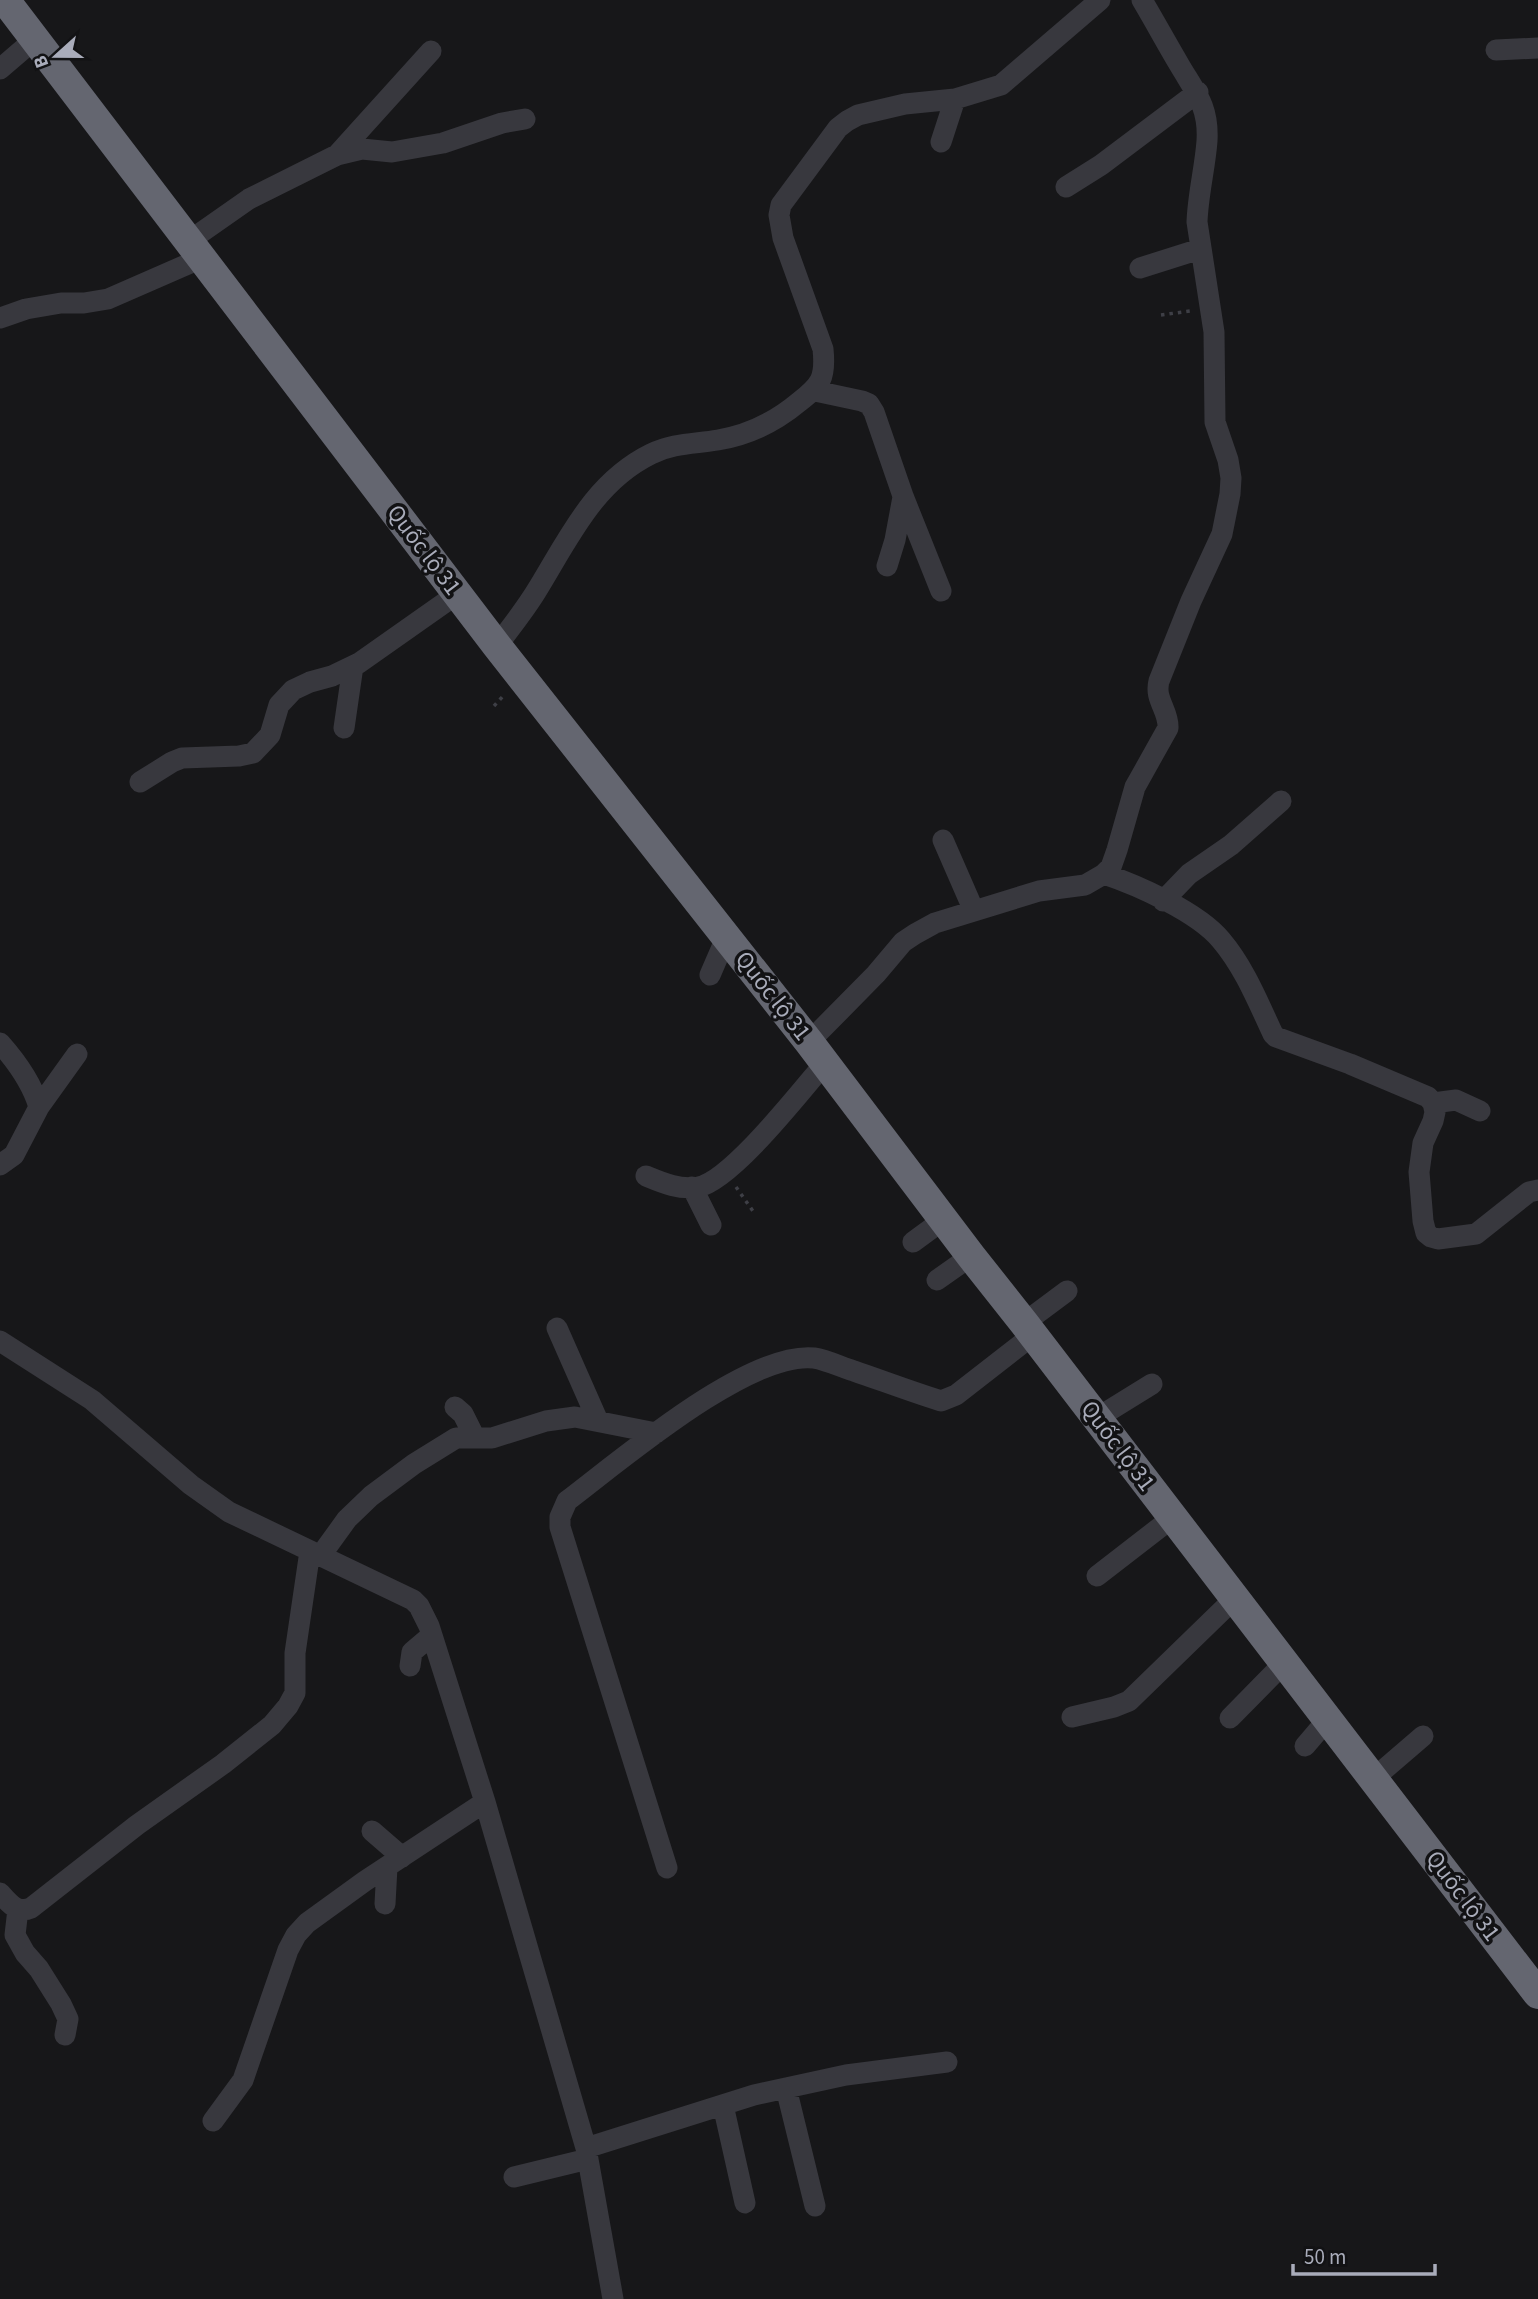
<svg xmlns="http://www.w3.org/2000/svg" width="1538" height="2299" font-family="'Source Sans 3',sans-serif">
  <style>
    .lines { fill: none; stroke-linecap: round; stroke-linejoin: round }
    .path { stroke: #3e3f46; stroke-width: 3.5; stroke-dasharray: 3.5 5; stroke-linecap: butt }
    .minor { stroke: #38383e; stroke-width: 21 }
    .highway { stroke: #646670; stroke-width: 30 }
    .labels { text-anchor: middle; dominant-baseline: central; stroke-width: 7; stroke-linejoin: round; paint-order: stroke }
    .street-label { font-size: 24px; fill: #a9acba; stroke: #121214 }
  </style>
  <rect width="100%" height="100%" fill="#171719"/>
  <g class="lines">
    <path class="path" d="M1161 315 1190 311
      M494 706 505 694
      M736 1187 755 1214"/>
    <path class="minor" d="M1496 50 1538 48
      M0 69 35 39
      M941 142 955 99
      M337 155 431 51
      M1066 187 1101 165 1198 92
      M189 241 249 199 337 155 362 149 392 152 443 143 502 123 525 119
      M1140 268 1200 249
      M0 318 26 309 61 303H84L108 299 202 258
      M815 391 862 401 869 404 874 412 903 496 941 591
      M887 566 895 540 903 497
      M497 646C510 628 525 610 537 590 569 538 594 482 651 454 673 443 695 444 718 440 749 435 775 422 799 402 821 385 826 378 823 349L783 238 779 215 781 205 838 128 847 121 858 115 905 104 955 99 1001 85 1100 0
      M344 728 353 666
      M140 782 172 762 182 758 239 756 253 753 270 735 279 705 293 690 310 682 332 676 359 663 457 594
      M943 840 974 911
      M1104 874C1137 885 1198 912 1221 940 1244 967 1258 1002 1273 1034L1276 1037 1350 1064 1428 1097 1433 1103 1435 1112 1433 1121 1423 1143 1419 1172 1423 1221 1426 1233 1431 1237 1438 1239 1476 1234 1529 1192 1538 1190
      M1163 901 1189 874 1231 845 1281 801
      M710 975 726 938
      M809 1042 876 974 903 942 915 934 935 923 1039 891 1085 885 1104 874 1111 867 1117 850 1135 787 1168 728C1169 710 1154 700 1159 681L1191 601 1222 534 1230 494 1231 478 1228 460 1215 422 1214 332 1197 222C1198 194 1205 168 1207 141 1209 107 1196 93 1180 66 1167 44 1155 22 1142 0
      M0 1043C16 1061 32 1083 39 1107L14 1155 0 1165
      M1433 1103 1456 1100 1480 1111
      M39 1107 77 1054
      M646 1176C663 1183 679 1190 698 1187 731 1181 801 1091 825 1063
      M692 1187 711 1225
      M913 1242 943 1220
      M937 1280 971 1256
      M1024 1323 1067 1291
      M557 1328 598 1421
      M0 1341 92 1400 191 1485 229 1512 413 1600 419 1606 429 1626 485 1802 586 2148 613 2299
      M455 1407 463 1414 475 1438
      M1097 1418 1152 1384
      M321 1555 347 1519 371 1496 414 1464 456 1438H492L546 1421 575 1417 656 1433
      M1097 1576 1172 1518
      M410 1666 412 1652 432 1635
      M1072 1717 1114 1707 1129 1701 1235 1598
      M1230 1718 1284 1663
      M1305 1746 1328 1719
      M1373 1779 1423 1736
      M372 1831 402 1857
      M667 1868 560 1527V1517L567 1501C620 1461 748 1351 814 1358 827 1360 841 1367 854 1371 883 1381 912 1392 941 1401L956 1395 1033 1335
      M0 1893C9 1903 17 1914 31 1908L137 1825 223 1764 272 1725 288 1706 295 1693V1653L310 1551
      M385 1904 387 1867
      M18 1909 15 1935 25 1953 39 1969 61 2004 68 2019 65 2035
      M786 2088 815 2206
      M723 2105 745 2203
      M213 2121 243 2080 288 1950 296 1935 307 1923 365 1881 485 1802
      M586 2148 754 2095 846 2075 947 2062
      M514 2177 588 2159"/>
    <path class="highway" d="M5 0 497 646 809 1042 971 1256 1024 1323 1538 1994"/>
  </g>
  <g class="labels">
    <g class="street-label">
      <text transform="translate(424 550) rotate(53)">Quốc lộ 31</text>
      <text transform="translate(773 996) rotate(52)">Quốc lộ 31</text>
      <text transform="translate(1118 1446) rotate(53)">Quốc lộ 31</text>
      <text transform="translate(1463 1896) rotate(53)">Quốc lộ 31</text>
    </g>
  </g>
  <g transform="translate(56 56) rotate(249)" stroke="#121214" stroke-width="5" paint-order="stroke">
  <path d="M0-5L12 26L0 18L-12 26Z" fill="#a9acba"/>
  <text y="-10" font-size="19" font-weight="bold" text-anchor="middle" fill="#a9acba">B</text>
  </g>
  <path d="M1293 2264v10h142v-10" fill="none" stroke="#a9acba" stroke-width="3.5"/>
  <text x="1304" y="2264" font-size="21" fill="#a9acba" stroke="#121214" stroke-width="5" paint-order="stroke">50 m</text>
</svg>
